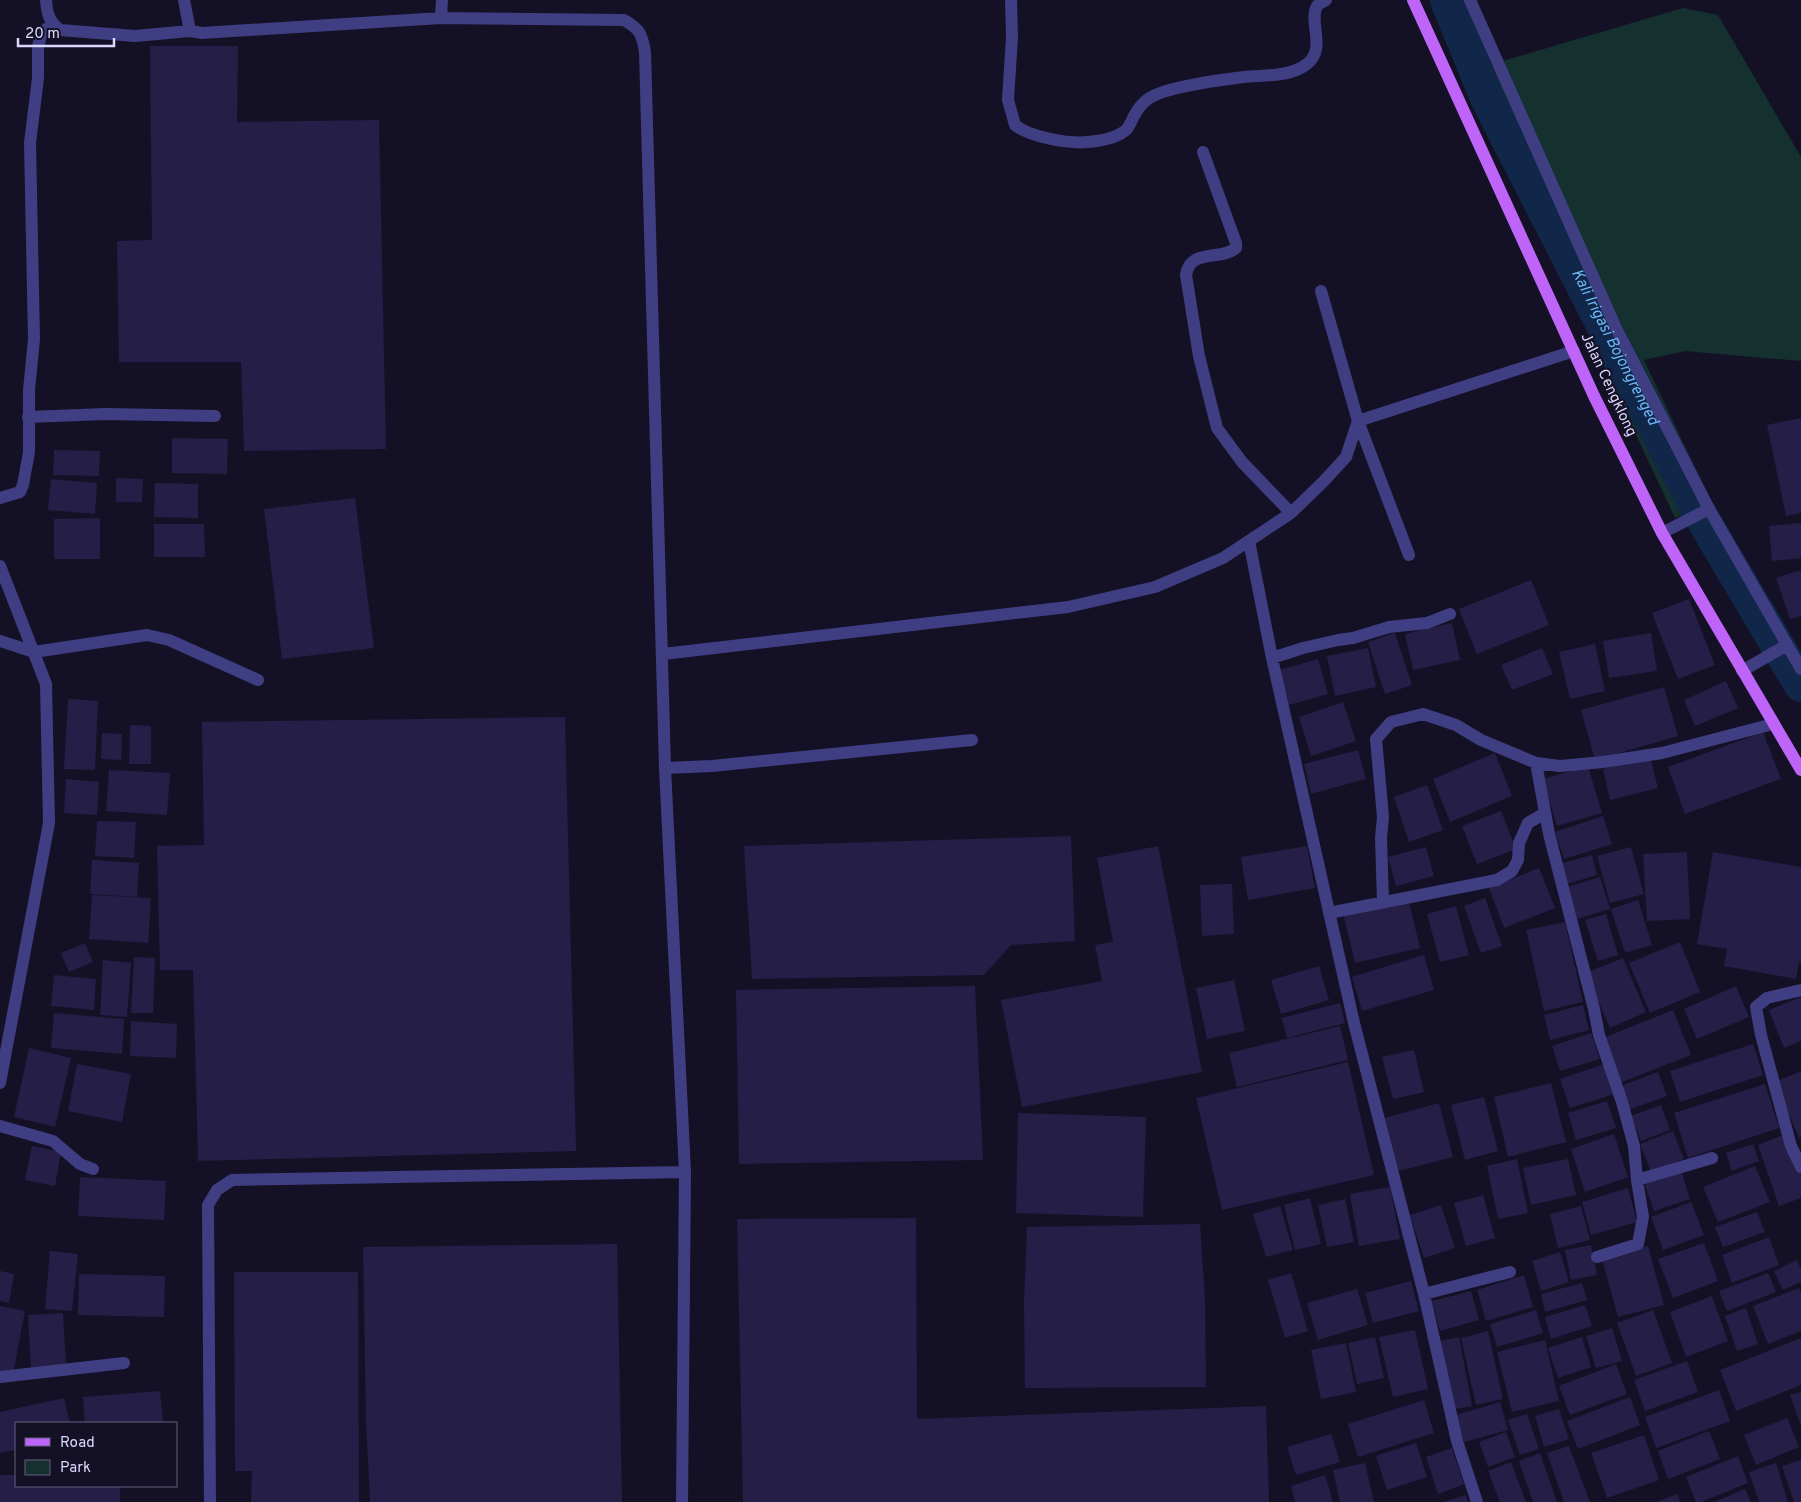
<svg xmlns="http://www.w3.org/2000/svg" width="1801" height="1502" font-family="Overpass,sans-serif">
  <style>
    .green { fill: #14302f }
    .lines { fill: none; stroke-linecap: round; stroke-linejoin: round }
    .canal { stroke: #11274a; stroke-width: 34 }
    .building { fill: #251e46 }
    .minor { stroke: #403e83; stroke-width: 12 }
    .major { stroke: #bf64f8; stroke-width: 12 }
    .labels { text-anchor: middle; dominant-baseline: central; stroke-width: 4; stroke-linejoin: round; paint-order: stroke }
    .street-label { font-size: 15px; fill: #dcd8fd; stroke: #141126 }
    .water-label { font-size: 16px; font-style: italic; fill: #6bb8f8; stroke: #141126 }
  </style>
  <rect width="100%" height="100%" fill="#141126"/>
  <path class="green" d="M1683 8 1718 15 1801 157V361L1685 351 1644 360 1711 501 1675 518 1469 78 1506 60Z"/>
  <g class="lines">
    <path class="canal" id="s1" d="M1447 0 1487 98 1698 511 1801 685"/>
  </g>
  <path class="building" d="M150 46H238L237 122 379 120 386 449 244 451 241 362H119L117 241 152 240Z
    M1801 418V513L1786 516 1767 425Z
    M172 438 228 439 227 474 172 473Z
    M54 450 100 451 99 476 53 475Z
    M116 478 143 479 142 502H116Z
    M51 479 97 483 95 514 48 510Z
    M155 483 198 484V518L154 517Z
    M355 498 374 648 282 659 264 509Z
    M100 518V559H54V519Z
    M1801 523V558L1772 561 1769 526Z
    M154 524H204L205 557H154Z
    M1801 570V616L1790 619 1776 578Z
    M1531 580 1549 625 1477 654 1459 609Z
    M1689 599 1715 665 1678 679 1652 613Z
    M1452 623 1460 660 1413 670 1405 634Z
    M1395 633 1412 685 1385 694 1368 642Z
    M1651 633 1657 671 1609 678 1603 641Z
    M1595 644 1605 691 1570 699 1559 652Z
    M1368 648 1376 687 1335 696 1327 656Z
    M1542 648 1553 674 1512 690 1501 665Z
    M1318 659 1328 694 1289 705 1279 670Z
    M1726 681 1738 708 1695 726 1684 700Z
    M1664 687 1678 736 1595 760 1581 710Z
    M68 699 98 701 95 770 64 769Z
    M1343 702 1356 741 1311 756 1299 717Z
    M565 717 576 1151 198 1161 193 970H160L157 846 204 845 202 722Z
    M130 725 151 726V764H129Z
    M1763 732 1781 779 1685 814 1668 767Z
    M102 733 122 734 121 760 101 759Z
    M1358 750 1366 779 1311 794 1304 764Z
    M1495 753 1512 796 1450 822 1433 779Z
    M1650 757 1658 788 1610 800 1603 769Z
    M1588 766 1602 813 1557 826 1543 779Z
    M109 770 170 773 167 815 106 811Z
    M66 779 99 782 97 815 64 813Z
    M1427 785 1443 830 1409 842 1394 797Z
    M1501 811 1516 849 1477 864 1462 826Z
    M1603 816 1612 844 1564 859 1555 832Z
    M97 821 136 822 134 858 95 856Z
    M1071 836 1075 941 1011 945 984 975 752 979 744 846Z
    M1158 846 1202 1072 1022 1107 1001 1000 1102 981 1095 945 1113 942 1097 858Z
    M1307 846 1315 888 1248 900 1241 857Z
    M1426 847 1434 876 1396 886 1388 857Z
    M1631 847 1644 894 1610 903 1597 856Z
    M1687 852 1690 919 1647 921 1643 854Z
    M1713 852 1801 867V962H1799L1796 979 1724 966 1727 949 1697 944Z
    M1592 855 1597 875 1567 884 1562 863Z
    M92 860 139 863 137 897 90 894Z
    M1539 868 1555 908 1504 928 1489 888Z
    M1600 877 1610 909 1577 919 1567 887Z
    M1232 884 1234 934 1202 936 1200 885Z
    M92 895 151 898 148 943 89 939Z
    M1408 898 1420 948 1355 963 1343 913Z
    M1485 898 1502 946 1481 953 1464 906Z
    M1638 900 1652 945 1625 953 1611 909Z
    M1456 906 1469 955 1440 962 1427 914Z
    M1606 914 1618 955 1598 961 1585 920Z
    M1565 922 1583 1002 1544 1011 1526 930Z
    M1680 942 1700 992 1650 1013 1629 963Z
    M85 943 93 962 69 972 61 953Z
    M1424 955 1434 990 1362 1011 1352 977Z
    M134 957 155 958 153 1013H131Z
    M1623 958 1646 1012 1610 1028 1586 973Z
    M103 960 131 963 127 1017 100 1015Z
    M1319 966 1329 1000 1281 1014 1271 980Z
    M54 975 96 979 94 1010 51 1006Z
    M1234 980 1245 1031 1207 1039 1196 988Z
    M975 986 983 1160 739 1164 736 990Z
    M1736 986 1749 1017 1697 1039 1684 1009Z
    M1801 997V1041L1784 1048 1769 1010Z
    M1340 1003 1345 1023 1287 1038 1282 1018Z
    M1583 1005 1589 1030 1550 1040 1544 1015Z
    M1673 1010 1691 1055 1620 1083 1603 1038Z
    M54 1013 124 1019 122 1054 51 1048Z
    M131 1021 177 1024 176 1058 130 1056Z
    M1340 1026 1348 1060 1237 1087 1229 1053Z
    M1591 1033 1600 1059 1560 1071 1552 1046Z
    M1753 1044 1763 1075 1680 1102 1670 1071Z
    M29 1048 71 1058 55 1127 14 1117Z
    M1414 1050 1424 1092 1393 1099 1382 1057Z
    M1348 1062 1374 1175 1222 1210 1196 1098Z
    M77 1064 131 1074 122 1122 68 1111Z
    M1605 1064 1615 1094 1570 1108 1560 1079Z
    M1801 1071V1137L1799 1138 1775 1082Z
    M1658 1072 1667 1096 1628 1110 1620 1086Z
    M1551 1083 1566 1142 1508 1157 1494 1097Z
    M1765 1084 1779 1128 1688 1158 1674 1113Z
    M1484 1097 1498 1151 1465 1160 1451 1105Z
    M1607 1101 1616 1128 1576 1140 1568 1113Z
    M1439 1103 1453 1157 1395 1172 1381 1119Z
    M1661 1105 1670 1130 1641 1141 1631 1116Z
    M1018 1113 1146 1117 1143 1217 1016 1213Z
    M1673 1131 1684 1159 1651 1172 1640 1144Z
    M1614 1134 1628 1177 1585 1192 1571 1149Z
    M1786 1134 1801 1175V1198L1779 1206 1758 1145Z
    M1753 1144 1759 1161 1732 1171 1726 1153Z
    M32 1146 61 1152 55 1186 25 1180Z
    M1517 1159 1528 1213 1498 1219 1487 1166Z
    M1568 1159 1576 1195 1531 1205 1523 1168Z
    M1755 1166 1770 1202 1718 1222 1703 1187Z
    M1681 1170 1690 1199 1654 1211 1644 1182Z
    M80 1177 166 1181 164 1220 78 1216Z
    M1390 1187 1400 1239 1359 1246 1350 1194Z
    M1628 1188 1637 1222 1591 1235 1582 1202Z
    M1483 1195 1495 1238 1466 1246 1454 1203Z
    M1310 1198 1321 1244 1295 1250 1284 1205Z
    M1345 1199 1354 1242 1327 1247 1318 1205Z
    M1691 1202 1704 1235 1663 1250 1651 1217Z
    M1441 1205 1455 1248 1424 1258 1410 1215Z
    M1280 1206 1293 1250 1266 1257 1253 1214Z
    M1581 1206 1590 1240 1558 1248 1550 1214Z
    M1757 1212 1765 1232 1723 1247 1715 1227Z
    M916 1218 917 1419 1266 1406 1269 1502H743L737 1219Z
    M1200 1224 1205 1299 1206 1387 1025 1388 1024 1301 1027 1227Z
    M1769 1237 1779 1265 1732 1283 1722 1255Z
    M1704 1243 1718 1281 1673 1298 1658 1259Z
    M617 1244 622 1502H370L366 1421 363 1247Z
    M1591 1245 1597 1275 1571 1280 1565 1250Z
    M1648 1246 1664 1305 1618 1317 1602 1259Z
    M50 1251 78 1254 72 1311 45 1309Z
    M1560 1252 1569 1282 1541 1291 1532 1261Z
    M1797 1260 1801 1269V1282L1783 1290 1774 1271Z
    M0 1271 14 1274 9 1303 0 1301Z
    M234 1272H358L359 1502H251L252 1471H235Z
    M1291 1273 1308 1331 1285 1338 1268 1280Z
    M1768 1273 1776 1292 1727 1311 1719 1291Z
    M79 1274 165 1276 164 1317 78 1315Z
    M1524 1275 1533 1307 1486 1321 1477 1290Z
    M1411 1281 1419 1311 1373 1323 1365 1293Z
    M1582 1283 1587 1300 1545 1312 1541 1294Z
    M1799 1288 1801 1293V1331L1768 1344 1753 1306Z
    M1357 1289 1368 1325 1318 1340 1307 1303Z
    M1471 1291 1479 1320 1440 1331 1432 1301Z
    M1712 1296 1728 1341 1686 1357 1670 1312Z
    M1585 1305 1592 1326 1551 1339 1545 1317Z
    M0 1306 25 1311 13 1374 0 1372Z
    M1746 1308 1758 1344 1737 1351 1725 1316Z
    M1536 1310 1543 1333 1497 1347 1490 1324Z
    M1653 1310 1672 1363 1636 1376 1617 1323Z
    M63 1313 66 1365 31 1368 28 1315Z
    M1612 1328 1622 1361 1596 1368 1586 1336Z
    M1415 1330 1428 1389 1393 1397 1379 1337Z
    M1488 1331 1503 1399 1476 1405 1461 1338Z
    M1375 1337 1384 1378 1357 1384 1348 1343Z
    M1459 1337 1472 1406 1454 1409 1440 1341Z
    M1582 1337 1591 1367 1558 1378 1548 1348Z
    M1801 1338V1385L1736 1411 1720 1370Z
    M1545 1340 1559 1401 1512 1412 1497 1352Z
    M1346 1343 1356 1392 1321 1399 1311 1350Z
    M1687 1361 1698 1392 1645 1411 1634 1380Z
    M1616 1364 1627 1394 1570 1415 1559 1386Z
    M1719 1390 1730 1421 1656 1448 1645 1417Z
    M160 1391 163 1423H85L83 1397Z
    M1801 1392V1426L1790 1395Z
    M1630 1397 1640 1425 1578 1449 1567 1421Z
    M64 1398 70 1423H16V1450L0 1453V1412Z
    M1424 1400 1434 1433 1358 1457 1348 1424Z
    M1500 1402 1508 1430 1464 1442 1456 1415Z
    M1559 1409 1569 1439 1544 1447 1535 1416Z
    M1527 1414 1539 1449 1520 1455 1508 1420Z
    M1787 1418 1799 1447 1756 1465 1744 1435Z
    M1709 1431 1720 1459 1668 1479 1658 1451Z
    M1506 1432 1515 1457 1488 1467 1479 1442Z
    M1331 1434 1340 1462 1296 1475 1287 1447Z
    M1644 1435 1659 1480 1607 1498 1591 1453Z
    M1416 1443 1427 1477 1387 1490 1376 1456Z
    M1569 1446 1590 1502H1564L1547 1453Z
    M1452 1448 1464 1484 1438 1494 1426 1457Z
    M1540 1453 1557 1502H1533L1519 1461Z
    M1738 1456 1748 1483 1701 1502H1696L1686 1477Z
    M1801 1460V1502H1794L1782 1466Z
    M1511 1462 1526 1502H1500L1488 1471Z
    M1365 1463 1374 1502H1340L1333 1470Z
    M1776 1463 1788 1502H1759L1749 1472Z
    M0 1475H16V1486H120V1502H0Z
    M1325 1475 1333 1502H1295L1291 1486Z
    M1745 1489 1751 1502H1714Z
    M1678 1494 1680 1502H1656Z
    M1466 1495 1468 1502H1443Z"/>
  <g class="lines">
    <path class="minor" d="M46 0C47 14 49 21 60 30L135 36 190 31
      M184 0 190 31 202 33 441 18 624 20C640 29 642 34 645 52L665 768 685 1172 682 1502
      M1011 0 1012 37 1008 100 1015 125C1029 137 1069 144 1088 142 1099 141 1118 138 1127 129 1130 125 1132 120 1134 116 1142 101 1150 96 1166 91 1191 84 1218 80 1244 77 1264 75 1291 77 1307 64 1327 48 1308 22 1317 6 1319 3 1323 2 1326 0
      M1470 0 1616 328 1709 509 1801 669
      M441 18 442 0
      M1203 152 1236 243V248C1221 261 1190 248 1186 275L1199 356 1217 428 1242 462 1291 513
      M28 417 105 414 215 416
      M0 498 20 492 23 485 29 452V390L34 339 30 143 38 78V46L42 33 52 24
      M1662 533 1709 509
      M1249 541 1272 658 1354 1023 1424 1294 1457 1441 1477 1502
      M1409 555 1358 421 1574 351
      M0 566 46 684 49 823 0 1083
      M0 641 34 652 147 635 169 640 258 680
      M663 654 1068 607 1155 587 1223 558 1291 513 1324 481 1346 457 1358 421 1321 291
      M1272 658 1303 648 1338 640 1353 638 1389 627 1427 623 1450 614
      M1742 671 1787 645
      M1536 763 1549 834 1594 1009 1599 1035 1622 1102 1634 1146 1637 1180 1643 1217 1638 1244 1597 1257
      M665 768 712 766 972 740
      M1383 902 1381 838 1383 817 1376 739 1391 722 1423 714 1456 725 1481 740 1536 763 1560 766 1603 762 1662 753 1773 724
      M1329 913 1497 880 1512 871 1518 860 1519 843 1528 823 1545 813
      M1801 990 1767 998 1756 1007 1761 1035 1791 1146 1801 1167
      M0 1126 53 1141 80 1164 93 1169
      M1637 1180 1712 1158
      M1424 1294 1510 1272
      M0 1377 124 1363
      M210 1502 208 1205 217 1190 232 1180 685 1172"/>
    <path class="major" d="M1413 0 1594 396 1662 533 1801 770"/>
  </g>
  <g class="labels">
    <g class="street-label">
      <text transform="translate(1608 385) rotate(65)">Jalan Cengklong</text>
    </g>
    <g class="water-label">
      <text stroke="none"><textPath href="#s1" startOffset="386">Kali Irigasi Bojongrenged</textPath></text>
    </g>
  </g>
  <rect x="15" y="1422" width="162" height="65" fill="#141126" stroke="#64617c"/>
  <rect x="25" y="1438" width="25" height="8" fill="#bf64f8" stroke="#64617c"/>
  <text x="60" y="1447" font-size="15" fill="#dcd8fd">Road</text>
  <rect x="25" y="1460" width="25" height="15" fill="#14302f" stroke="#64617c"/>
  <text x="60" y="1472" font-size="15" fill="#dcd8fd">Park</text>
  <path d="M18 38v8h96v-8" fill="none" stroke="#dcd8fd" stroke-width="2.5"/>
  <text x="25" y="38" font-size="15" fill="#dcd8fd" stroke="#141126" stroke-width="4" paint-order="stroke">20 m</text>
</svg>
